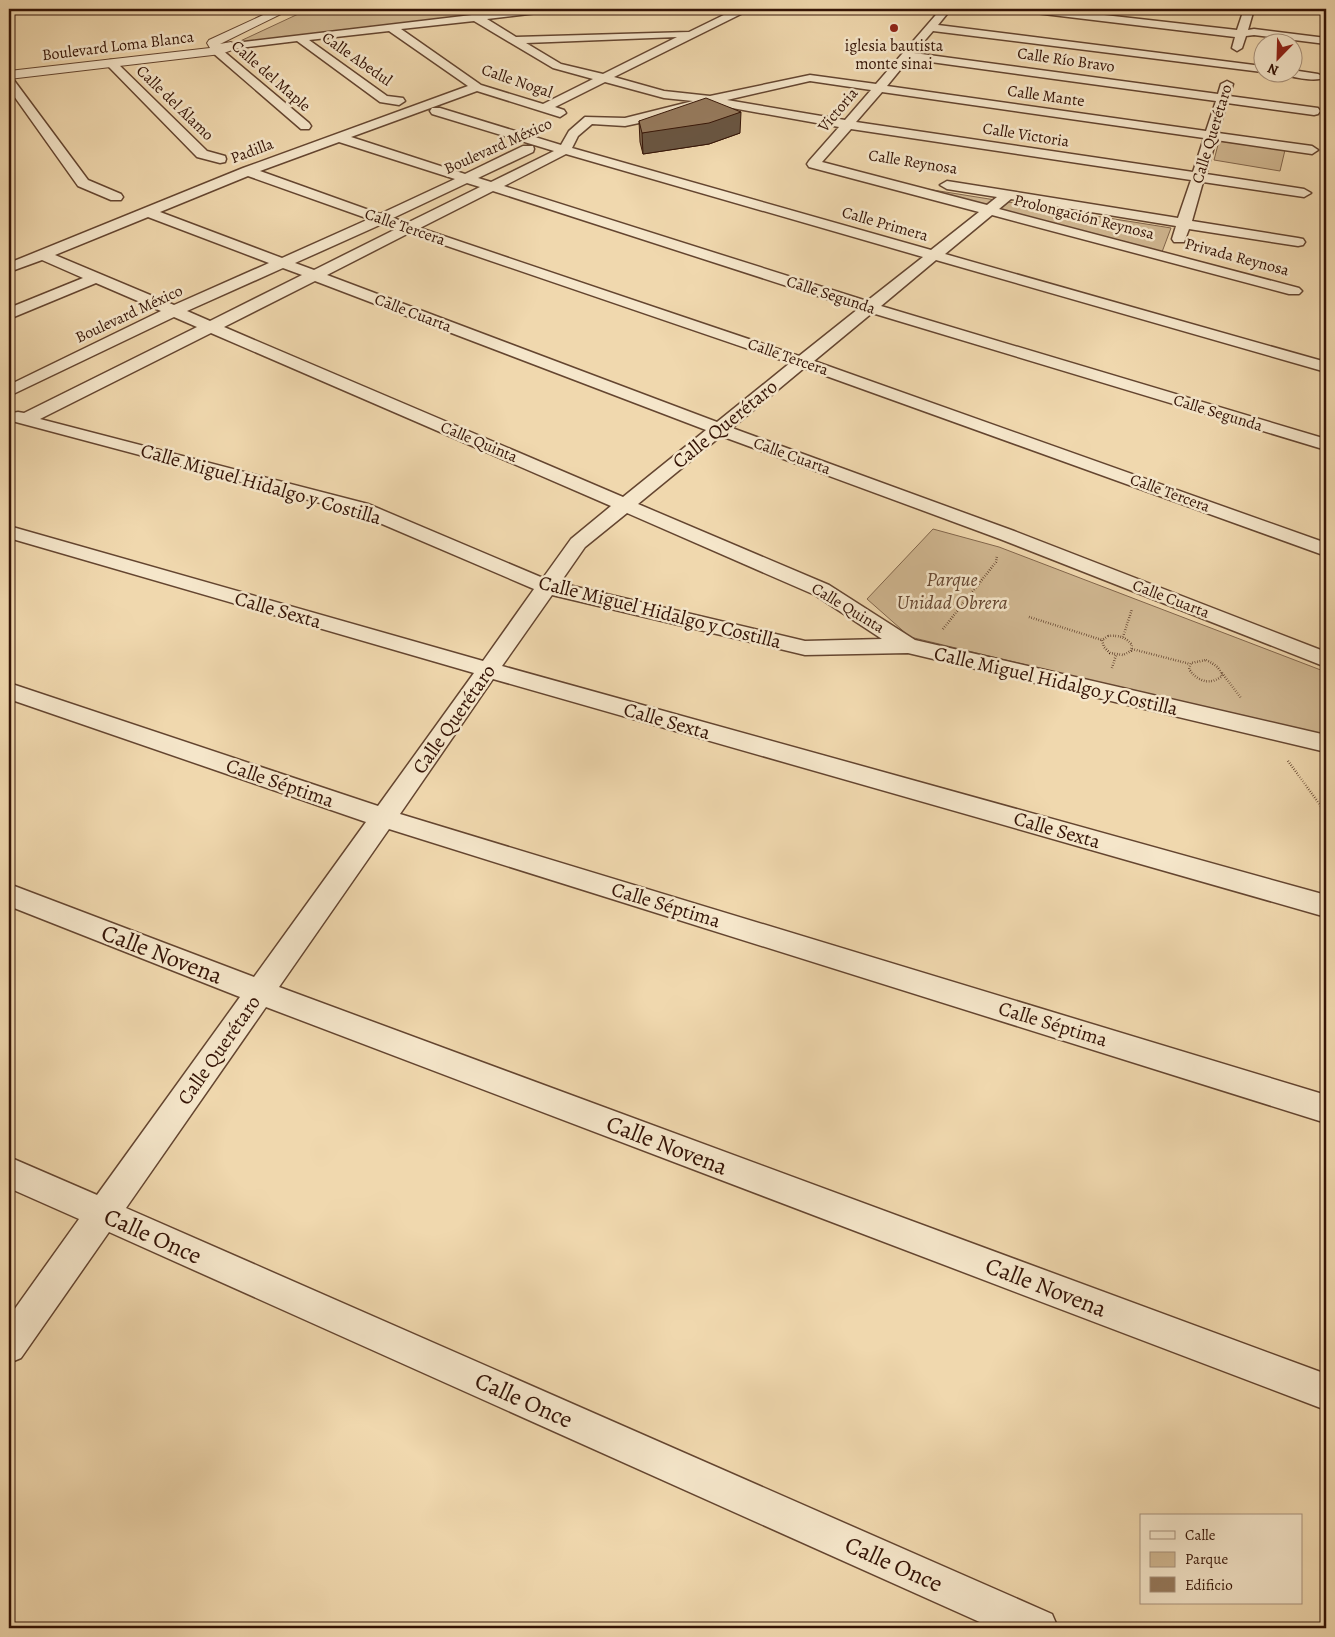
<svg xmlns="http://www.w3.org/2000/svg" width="1335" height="1637" font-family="Alegreya,serif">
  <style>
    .green { fill: #d0b791; stroke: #82664c }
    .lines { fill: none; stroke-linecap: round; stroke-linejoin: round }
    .minor-casing { stroke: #644530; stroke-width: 3 }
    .tertiary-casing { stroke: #644530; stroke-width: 2 }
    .path-far1 { stroke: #351406; stroke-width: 1; stroke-dasharray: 0.5 1; stroke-linecap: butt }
    .path { stroke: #351406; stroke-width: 2.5; stroke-dasharray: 0.5 2; stroke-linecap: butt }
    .minor { fill: #f5e6ca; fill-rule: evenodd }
    .tertiary { fill: #f5e6ca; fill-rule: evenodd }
    .wall { fill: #816950; stroke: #351406 }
    .shaded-wall { fill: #695541; stroke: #351406 }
    .building { fill: #967a5d; stroke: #351406 }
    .poi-dot { fill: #8f2418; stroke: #f5e6ca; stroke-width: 2 }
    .labels { text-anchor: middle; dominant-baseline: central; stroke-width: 5; stroke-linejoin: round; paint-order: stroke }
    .far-street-label { font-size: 16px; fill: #351406; stroke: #f5e6ca }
    .far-poi-label { font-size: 16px; fill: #351406; stroke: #f5e6ca }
    .street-label { font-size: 20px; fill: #351406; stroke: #f5e6ca }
    .park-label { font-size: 20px; font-style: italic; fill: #644530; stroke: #f5e6ca }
    .near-street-label { font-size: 24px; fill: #351406; stroke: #f5e6ca }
  </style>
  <rect width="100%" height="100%" fill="#f0d8ae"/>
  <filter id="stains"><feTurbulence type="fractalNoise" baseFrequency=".004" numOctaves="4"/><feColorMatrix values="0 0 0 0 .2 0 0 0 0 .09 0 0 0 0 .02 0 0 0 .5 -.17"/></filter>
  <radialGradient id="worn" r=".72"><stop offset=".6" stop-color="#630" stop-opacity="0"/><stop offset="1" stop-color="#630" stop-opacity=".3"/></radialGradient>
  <path class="green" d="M309 9H520L244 43H236Z
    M1219 141 1285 150 1280 171 1214 160Z
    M889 183 1171 228 1162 252Z
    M933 529 999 547 1326 672V737L910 637 867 599Z"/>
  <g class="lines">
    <defs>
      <path id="minor" d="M522 9H551L546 12 487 19 516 37 689 32 736 9H748L747 11 614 77 664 91 710 96 810 75 876 84 941 9H951L938 25 1262 66V72L933 31 914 53 1218 94 1221 84 1227 81 1233 84 1229 96 1318 108 1320 111 1318 114 1314 115 1227 103 1218 133 1312 146 1318 150 1312 154 1216 140 1206 174 1304 189 1311 193 1304 197 1203 182 1192 221 1298 238 1303 239 1305 242 1303 245 1298 246 1189 229 1184 242H1174L1172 239 1176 226 1011 199 999 209 1299 288 1302 291 1299 294H1289L992 215 945 254 1326 362V372L936 260 881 306 1326 439V450L872 313 814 361 1326 543V556L804 368 732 428 1014 531 1326 652V667L1000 539 721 436 638 504 829 585 915 640 1326 735V752L908 653 805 655 552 595 502 666 1326 895V917L493 679 400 814 1326 1095V1123L389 829 279 987 1326 1374V1410L266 1007 126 1208 1052 1614 1058 1628H993L109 1232 21 1358 9 1363V1317L79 1219 9 1188V1157L97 1195 240 997 9 906V884L254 977 366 822 9 699V683L378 806 474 673 9 538V526L483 661 534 589 354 512 12 421 9 417 12 413 18 412 24 413 197 327 174 317 9 396V385L161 311 96 283 9 319V308L83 278 42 260 9 272V263L243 168 468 86 389 31 309 40 387 96 403 98 405 101 399 105 380 102 297 41 231 49 227 48 226 46 227 44ZM474 21 553 68 593 79 543 104 481 85 401 29ZM677 37 603 74 561 64 526 43ZM909 59 1216 101 1206 131 887 86ZM810 81 871 90 845 120 727 100ZM605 82 664 98 693 101 625 118 585 117 569 131 561 145 440 108H432L430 111 432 114 554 151 491 182 478 178 533 152 534 149 533 146H523L465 174 351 137 477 91 560 117 566 113 564 110 555 107ZM882 92 1204 138 1193 172 856 122ZM710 104 839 127 809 161 807 164 809 167 979 212 931 250 572 148 578 136 592 124 625 126 667 117ZM851 129 1191 180 1178 218 947 181 940 185 947 189 997 197 987 205 822 162ZM339 142 455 179 380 214 260 171ZM566 154 923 257 867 301 504 186ZM248 176 369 219 282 258 160 212ZM467 183 480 187 407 223 393 218ZM493 191 858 309 799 356 420 228ZM148 217 269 263 174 305 55 255ZM382 224 396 229 314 270 295 263ZM409 233 790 363 717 422 327 275ZM283 268 302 275 210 321 187 311ZM315 281 706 430 623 497 224 327ZM211 333 611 506 571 539 543 578 368 504 40 419ZM627 513 815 595 882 639 805 641 560 583 585 547Z
        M1022 9H1051L1237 30 1244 9H1254L1248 30 1254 29 1326 38V44L1254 35 1246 36 1242 48 1237 51 1232 48 1235 37 1027 12Z
        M217 48 221 49 309 123 311 126 309 129H301L213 53 212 51Z
        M111 60 115 61 207 151 225 156 226 159 225 162 220 163 197 157 107 65 105 63 107 61Z
        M1292 70 1318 74 1324 77C1318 83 1287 77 1281 72H1292Z
        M9 78 13 79 88 180 121 194 123 197 121 200H111L78 186 9 89Z"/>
      <path id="tertiary" d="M276 9H291L220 44 231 42 237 46 235 49 221 54 9 79V71L210 48 207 43 209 40Z"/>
    </defs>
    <use href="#minor" class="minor-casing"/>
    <use href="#tertiary" class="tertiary-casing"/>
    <path class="path-far1" d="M9 15 64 9"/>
    <path class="path" d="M1029 617 1102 640
      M943 629 996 562 997 556
      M1108 636C1118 635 1126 637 1132 645L1131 651 1123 655 1110 653 1104 647 1102 640Z
      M1123 637 1132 609
      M1132 649 1190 664
      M1206 660C1214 664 1220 667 1222 676 1210 686 1197 681 1189 669L1191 663Z
      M1112 668 1116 655
      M1222 673 1241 698
      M1288 761 1326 813"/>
    <use href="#minor" class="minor"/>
    <use href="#tertiary" class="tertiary"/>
  </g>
  <path class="wall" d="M639 121 740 133 709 144 643 154 640 142Z"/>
  <path class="shaded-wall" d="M741 112 740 133 709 144 643 154 642 133Z"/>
  <path class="building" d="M706 98 741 112 709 123 642 133 639 121Z"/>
  <circle class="poi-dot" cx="894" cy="28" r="5"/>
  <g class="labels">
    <g class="far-street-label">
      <text transform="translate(118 46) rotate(-7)">Boulevard Loma Blanca</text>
      <text transform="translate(357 59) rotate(35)">Calle Abedul</text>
      <text transform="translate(1066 60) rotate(8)">Calle Río Bravo</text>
      <text transform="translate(271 76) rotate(41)">Calle del Maple</text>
      <text transform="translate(517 81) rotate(19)">Calle Nogal</text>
      <text transform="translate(1046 96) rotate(8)">Calle Mante</text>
      <text transform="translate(175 103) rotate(44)">Calle del Álamo</text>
      <text transform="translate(838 110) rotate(-50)">Victoria</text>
      <text transform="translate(1212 134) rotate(-73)">Calle Querétaro</text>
      <text transform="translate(1026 135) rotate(9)">Calle Victoria</text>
      <text transform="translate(498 146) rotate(-24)">Boulevard México</text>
      <text transform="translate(252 151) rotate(-21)">Padilla</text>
      <text transform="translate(913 162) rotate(9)">Calle Reynosa</text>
      <text transform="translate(1084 217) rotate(14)">Prolongación Reynosa</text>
      <text transform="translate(885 224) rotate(16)">Calle Primera</text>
      <text transform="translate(405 227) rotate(19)">Calle Tercera</text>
      <text transform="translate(1237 257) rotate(15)">Privada Reynosa</text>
      <text transform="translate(831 295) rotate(18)">Calle Segunda</text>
      <text transform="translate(413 313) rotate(21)">Calle Cuarta</text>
      <text transform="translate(129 314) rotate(-25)">Boulevard México</text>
      <text transform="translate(788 357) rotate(19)">Calle Tercera</text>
      <text transform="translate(1218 413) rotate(17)">Calle Segunda</text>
      <text transform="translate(479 442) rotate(23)">Calle Quinta</text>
      <text transform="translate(792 456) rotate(20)">Calle Cuarta</text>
      <text transform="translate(1170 493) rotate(20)">Calle Tercera</text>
      <text transform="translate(1171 599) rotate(21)">Calle Cuarta</text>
      <text transform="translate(848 608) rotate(31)">Calle Quinta</text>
    </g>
    <g class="far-poi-label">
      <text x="894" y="46">iglesia bautista<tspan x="894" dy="18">monte sinai</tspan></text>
    </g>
    <g class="street-label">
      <text transform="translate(725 424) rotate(-39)">Calle Querétaro</text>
      <text transform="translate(261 484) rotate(16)">Calle Miguel Hidalgo y Costilla</text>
      <text transform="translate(278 610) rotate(16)">Calle Sexta</text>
      <text transform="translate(660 612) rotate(14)">Calle Miguel Hidalgo y Costilla</text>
      <text transform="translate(1056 681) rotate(13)">Calle Miguel Hidalgo y Costilla</text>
      <text transform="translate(454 719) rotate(-55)">Calle Querétaro</text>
      <text transform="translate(667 721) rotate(16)">Calle Sexta</text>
      <text transform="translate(280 783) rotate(19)">Calle Séptima</text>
      <text transform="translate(1057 830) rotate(16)">Calle Sexta</text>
      <text transform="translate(666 905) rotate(17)">Calle Séptima</text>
      <text transform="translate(1053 1024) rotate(17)">Calle Séptima</text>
      <text transform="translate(219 1050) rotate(-55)">Calle Querétaro</text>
    </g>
    <g class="park-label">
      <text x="952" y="579">Parque<tspan x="952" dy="23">Unidad Obrera</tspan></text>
    </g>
    <g class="near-street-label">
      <text transform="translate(162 954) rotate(21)">Calle Novena</text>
      <text transform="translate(667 1145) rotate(21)">Calle Novena</text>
      <text transform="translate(153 1236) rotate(24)">Calle Once</text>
      <text transform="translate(1046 1287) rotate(21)">Calle Novena</text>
      <text transform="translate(524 1400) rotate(24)">Calle Once</text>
      <text transform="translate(894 1564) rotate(24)">Calle Once</text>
    </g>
  </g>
  <rect width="1335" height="1637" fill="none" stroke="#f0d8ae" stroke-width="30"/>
  <rect x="10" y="10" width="1315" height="1617" fill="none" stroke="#351406" stroke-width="2.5"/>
  <rect x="15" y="15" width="1305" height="1607" fill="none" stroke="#351406"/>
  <rect x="1140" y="1514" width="162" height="90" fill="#f5e6ca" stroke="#a8927c"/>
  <rect x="1150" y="1531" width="25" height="8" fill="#f5e6ca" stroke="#a8927c"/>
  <text x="1185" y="1540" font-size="15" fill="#351406">Calle</text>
  <rect x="1150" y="1552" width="25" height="15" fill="#d0b791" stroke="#a8927c"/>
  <text x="1185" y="1564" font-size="15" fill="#351406">Parque</text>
  <rect x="1150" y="1577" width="25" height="15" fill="#967a5d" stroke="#a8927c"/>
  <text x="1185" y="1590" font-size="15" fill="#351406">Edificio</text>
  <g transform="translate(1278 58) rotate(203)"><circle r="24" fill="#f5e6ca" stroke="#a8927c"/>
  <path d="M0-4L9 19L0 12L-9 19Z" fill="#8f2418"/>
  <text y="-8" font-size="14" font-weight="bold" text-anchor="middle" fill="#351406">N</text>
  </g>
  <rect width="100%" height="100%" filter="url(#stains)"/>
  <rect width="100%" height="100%" fill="url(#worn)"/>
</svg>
